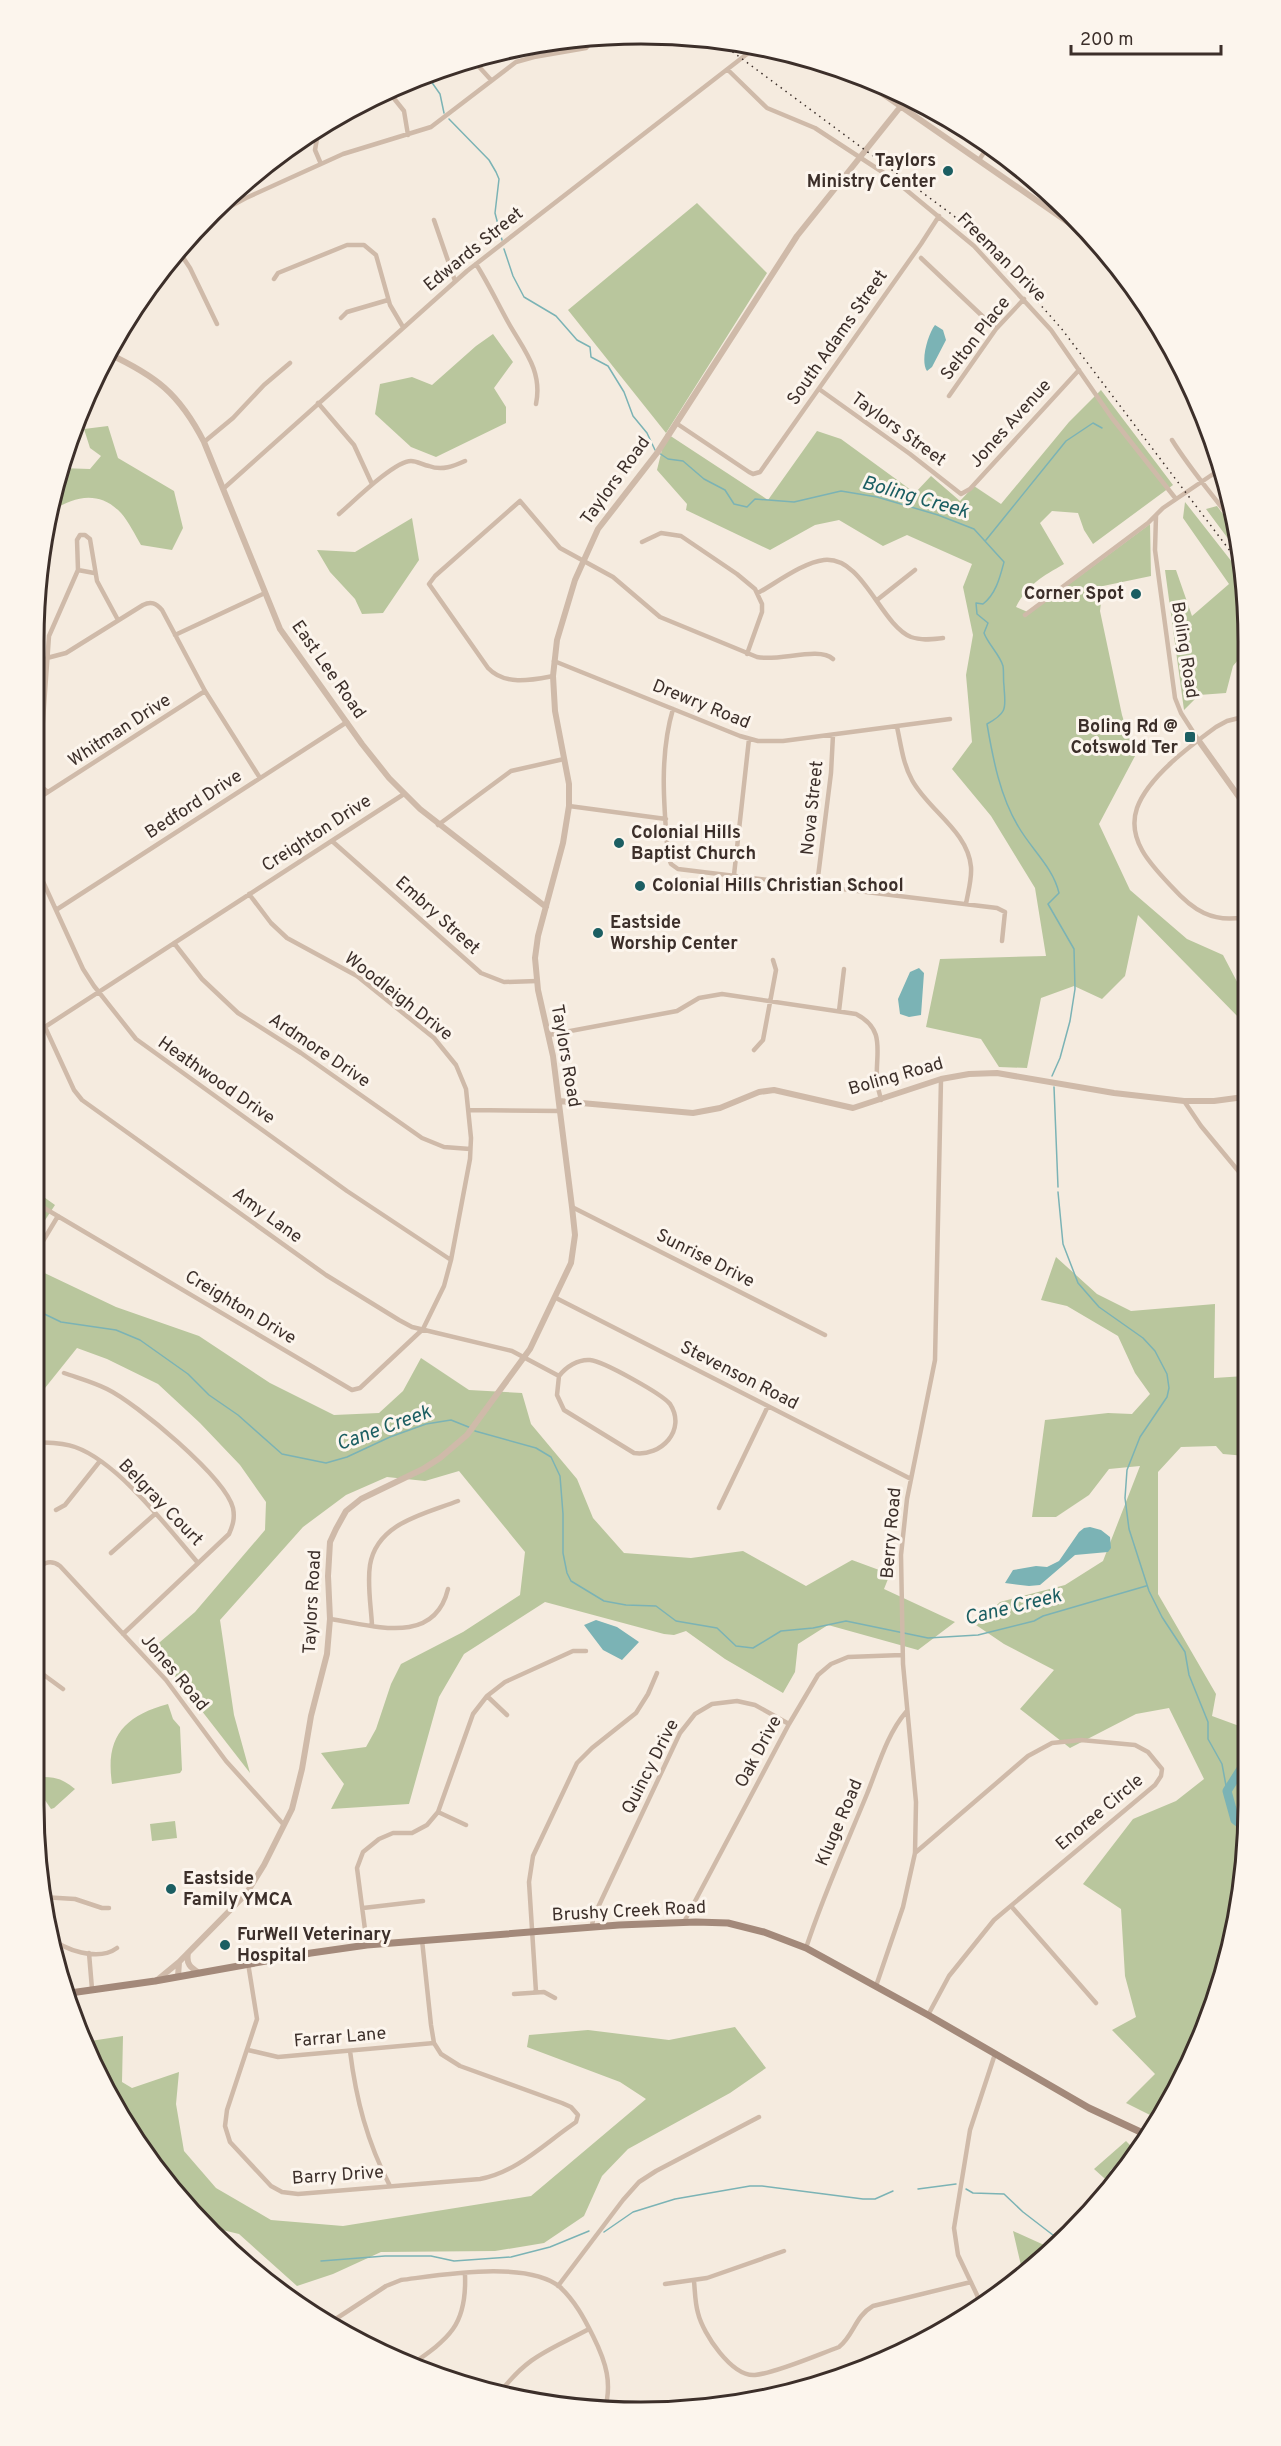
<svg xmlns="http://www.w3.org/2000/svg" width="1281" height="2446" font-family="Overpass,sans-serif">
  <style>
    .green { fill: #b9c69d }
    .water { fill: #7bb3b5 }
    .lines { fill: none; stroke-linecap: round; stroke-linejoin: round }
    .stream { stroke: #7bb3b5; stroke-width: 1.5 }
    .river { stroke: #7bb3b5; stroke-width: 9 }
    .minor { stroke: #cfbaa9; stroke-width: 4.5 }
    .tertiary { stroke: #cfbaa9; stroke-width: 6 }
    .secondary { stroke: #a3897a; stroke-width: 7 }
    .rail { stroke: #3c2f2a; stroke-width: 1.5; stroke-dasharray: 1.5 4.5; stroke-linecap: butt }
    .poi-dot { fill: #1b5e62; stroke: #fcf5ed; stroke-width: 2 }
    .labels { text-anchor: middle; dominant-baseline: central; stroke-width: 6; stroke-linejoin: round; paint-order: stroke }
    .poi-label { font-size: 18px; font-weight: bold; fill: #3c2f2a; stroke: #fcf5ed; text-anchor: start }
    .street-label { font-size: 18px; fill: #3c2f2a; stroke: #fcf5ed }
    .water-label { font-size: 20px; font-style: italic; fill: #1b5e62; stroke: #fcf5ed }
    .rim { fill: none; stroke: #3c2f2a; stroke-width: 3 }
  </style>
  <rect width="100%" height="100%" fill="#f5ebdf"/>
  <path class="green" d="M697 203 767 273 666 433 768 500 817 431 841 439 915 493 931 476 960 501 974 486 1001 504 1069 422 1101 390 1173 485 1093 544 1084 530 1078 513 1052 511 1040 523 1064 564C1043 576 1027 585 1016 607L1030 613 1150 524 1151 576 1103 586 1100 611 1122 715 1135 756 1099 824 1130 890 1187 939 1223 955 1244 995V1023L1138 915 1125 976 1102 999 1074 986 1041 998 1027 1068 999 1067 981 1039 926 1027 940 959 1046 956 1035 888 991 816 952 769 972 742 966 675 973 635 963 587 972 564 907 535 883 546 839 520 815 525 770 550 686 510 687 504 657 470 666 433 568 310Z
    M493 334 513 362 494 388 506 407V423L436 457 411 447 375 414 380 384 412 377 432 385 476 346Z
    M108 426 118 458 174 491 183 528 172 550 141 545C135 535 129 522 121 513 98 489 72 497 49 513L54 484 60 468 90 469 101 456 90 448 84 429Z
    M1185 502 1243 576V654L1233 666 1226 693 1199 695 1184 710 1165 570H1176L1192 616 1229 584 1183 518Z
    M1217 506 1234 529 1241 556 1206 509Z
    M412 518 419 560 383 613 362 614 355 599 330 572 317 550 355 552Z
    M34 1190 55 1205 34 1237Z
    M1056 1257 1097 1294 1131 1311 1215 1304 1214 1378 1245 1376 1246 1456 1223 1454 1216 1446 1181 1447 1158 1472V1594L1216 1694 1212 1716 1242 1727 1246 1722 1247 1845 1227 1962 1185 2074 1158 2119 1126 2103 1155 2074 1112 2030 1136 2017 1125 1976 1121 1909 1083 1884 1133 1819 1176 1801 1204 1779 1169 1708 1136 1714 1070 1748 1020 1709 1054 1670 1004 1644 976 1625 1000 1602 1065 1585 1103 1561 1140 1466 1109 1469 1089 1495 1056 1517H1032L1045 1420 1108 1413 1132 1414 1150 1394 1135 1373 1118 1336 1067 1306 1041 1300Z
    M34 1268 116 1307 199 1336 270 1383 334 1415 379 1413 403 1391 421 1358 469 1390 522 1393 531 1424 577 1479 593 1518 624 1553 691 1558 743 1551 806 1586 852 1560 890 1574 884 1589 955 1622 918 1650 828 1625 798 1644 795 1672 783 1693 725 1659 686 1631 674 1635 664 1634 545 1602 464 1654 439 1697 409 1804 331 1809 344 1784 321 1753 366 1747 376 1729 391 1684 401 1664 463 1632 520 1595 525 1552 459 1471 425 1481 387 1477 346 1495 303 1527 220 1620 234 1715 250 1773 153 1648 195 1612 265 1530 266 1502 240 1465 200 1423 158 1384 107 1359 77 1348 33 1403Z
    M168 1704 173 1719 180 1727 182 1770 180 1773 112 1784C105 1737 124 1716 168 1704Z
    M44 1777C58 1777 65 1781 75 1789L54 1808 51 1809 34 1784Z
    M175 1821 177 1838 152 1841 150 1824Z
    M735 2027 766 2068 730 2093 628 2149 602 2176 584 2216 544 2243 495 2251 381 2252 333 2274 297 2286 239 2234 206 2226 159 2176 114 2109 84 2042 123 2036 122 2082 132 2088 179 2072 176 2104 184 2151 216 2188 271 2220 343 2226 531 2196 646 2099 620 2082 527 2047 529 2035 588 2030 669 2040Z
    M1126 2141 1132 2147 1110 2171 1118 2180 1113 2186 1094 2169Z
    M1013 2231 1053 2249 1023 2274Z"/>
  <path class="water" d="M935 325 943 330 946 340 932 367 927 371C920 361 928 334 935 325Z
    M919 968 924 973 921 1015 909 1017 900 1014 898 999 910 972Z
    M1090 1527 1101 1530 1110 1537 1111 1548 1108 1552 1075 1555 1040 1585 1029 1586 1005 1583 1013 1570 1036 1566 1047 1567 1059 1561 1079 1532 1084 1528Z
    M596 1620 617 1627 639 1642 622 1660 603 1650 584 1625Z"/>
  <g class="lines">
    <path class="stream" d="M426 74 440 94 444 113
      M449 119 489 160 496 172 499 179 495 213 502 240
      M504 249 513 276 524 297 556 316 577 340 590 347 591 357 608 366 624 392 633 416 647 433 655 450
      M659 453 668 459 683 461 704 479 725 490 734 504 747 507 755 499 794 502 841 491 877 497 938 515 974 529 1004 562C1000 577 996 594 983 604L976 603 977 614 988 623 984 633C988 644 1000 655 1003 666 1004 672 1003 679 1004 686 1005 707 1009 712 987 724 993 759 1000 796 1018 826 1031 849 1053 867 1059 893L1048 904 1074 949 1075 989 1070 1021 1060 1058 1052 1076
      M986 540 1066 441 1093 423 1102 428
      M1054 1087 1058 1187
      M1058 1192 1063 1244 1078 1283 1099 1307 1143 1338 1155 1351 1167 1374 1169 1388 1167 1397 1140 1437 1127 1470 1125 1498 1129 1529 1149 1591 1162 1617 1185 1652 1189 1675 1208 1722V1739L1222 1764 1227 1791
      M34 1309 61 1322 116 1330 140 1340 188 1374 209 1395 238 1415 282 1454 326 1463 347 1457 390 1437 426 1424 451 1420 471 1428
      M475 1431 536 1448 551 1457 560 1476 563 1514V1553L567 1573 571 1581 604 1601 626 1605 656 1606 676 1621 717 1628 736 1646 753 1648 781 1631 813 1628 846 1621 928 1638 978 1635 1034 1621 1043 1616 1146 1586
      M918 2189 956 2184
      M966 2189 973 2193 1004 2194 1023 2212 1062 2242
      M604 2232 633 2212 675 2199 750 2186H762L863 2199H875L893 2191
      M321 2261 385 2256H431L454 2261 511 2257 550 2247 589 2231"/>
    <path class="river" d="M1246 1761 1227 1791 1235 1820 1247 1829"/>
    <path class="minor" d="M472 59 491 80
      M728 70 767 108 815 128 893 179 974 246 1051 330 1112 418 1176 499
      M388 91 404 111 408 135
      M319 127 315 150 321 164
      M979 160 987 148
      M232 192 237 202
      M207 219 246 198 343 154 431 127 516 62 534 57 586 48 596 37
      M434 220 455 281
      M178 250 190 268 217 324
      M921 258 996 329
      M476 264C488 283 497 302 508 322 523 349 543 370 536 404
      M274 279 278 273 347 245H364L376 255 390 305 403 327
      M341 318 347 312 388 300
      M819 389 910 454 961 494 970 489 1079 370
      M949 396 996 329 1024 299
      M318 403 354 445 372 484
      M676 423 749 472 753 474 760 472 921 244 939 216
      M1172 440C1190 469 1212 494 1232 521
      M204 442 233 418 264 385 290 363
      M223 489 467 271 756 47
      M339 514C352 503 394 461 411 461 417 461 423 465 429 466 442 471 454 466 465 461
      M1156 516 1155 550 1175 698 1181 713 1199 741
      M642 542 661 533 681 536 737 574 755 589 762 604V612L747 654
      M78 570 94 573
      M758 593C776 583 804 562 824 560 863 556 880 624 911 637 922 641 933 639 943 638
      M877 600 915 570
      M1025 615 1148 523 1163 508 1219 470
      M175 635 265 593
      M47 658 66 653 143 605C151 601 156 603 162 610L205 691 260 778
      M554 661 740 736 758 741H783L950 719
      M553 676C532 680 505 686 488 668L429 584 435 576 520 501 560 548 613 577 660 617 757 657C778 662 819 646 833 659
      M673 709C659 756 664 807 668 856L671 864 678 869 997 908 1005 912 1002 941
      M1243 717 1227 721 1216 727C1190 746 1148 777 1137 808 1126 840 1152 866 1172 887 1181 897 1191 907 1204 913 1217 919 1230 920 1244 917
      M897 727C901 745 903 764 912 780 928 810 968 831 971 867 972 879 968 892 966 904
      M35 782 48 792
      M34 784 42 734 49 636 78 570 77 540 80 535H85L90 539 97 581 118 620
      M34 801 205 691
      M569 806 666 819
      M438 825 511 771 564 759
      M332 841 481 973 504 982 537 981
      M34 862 83 969 94 986 136 1039 347 1191 451 1260
      M734 875 749 739
      M817 885 831 773 833 735
      M56 910 347 722
      M174 943 202 979 238 1013 301 1053 422 1138 444 1147 470 1149
      M839 1011 844 969
      M45 1027 74 1090 82 1100 326 1275 399 1320 412 1327 512 1351 559 1376C566 1367 578 1359 590 1360 603 1361 662 1394 670 1404 687 1430 661 1457 634 1453L564 1410 557 1395 559 1376
      M34 1034 404 794
      M549 1035 677 1011 699 998 722 994 856 1014C887 1030 875 1053 877 1081 877 1087 880 1094 881 1100
      M754 1050 763 1040 776 970 773 960
      M1184 1101 1201 1126 1245 1179
      M469 1110 560 1111
      M34 1202 352 1390 360 1388 423 1329 444 1286 451 1260 470 1159 471 1138 466 1089 456 1065 434 1038 357 976 287 938 271 923 249 894
      M572 1207 825 1335
      M34 1256 58 1216
      M556 1298 911 1479
      M64 1373C78 1378 93 1382 107 1389 136 1403 225 1477 233 1508 235 1518 233 1525 229 1534L123 1634
      M33 1442C46 1443 62 1442 75 1447 118 1462 168 1528 198 1563
      M719 1508 768 1406
      M56 1510 65 1505 100 1461
      M111 1553 155 1514
      M33 1574C41 1564 49 1558 60 1566L166 1680 226 1761 284 1825
      M330 1619C372 1625 434 1647 448 1589
      M372 1625C371 1606 367 1584 370 1565 377 1523 424 1514 458 1501
      M33 1667 63 1689
      M487 1696 507 1715
      M438 1812 466 1825
      M915 1853 1028 1756 1052 1743 1081 1740 1135 1745 1148 1752 1162 1769 1161 1776 1155 1785 994 1920 949 1976 928 2015
      M42 1897 75 1899 102 1908H109
      M1011 1906 1096 2003
      M363 1908 423 1901
      M684 1922 789 1724 818 1675 831 1664 848 1657 902 1655
      M592 1927 593 1918 680 1733 695 1714 712 1704 737 1701 755 1705 789 1724
      M48 1936C64 1950 98 1962 117 1948
      M367 1945 357 1868 363 1852 379 1839 393 1833H412L427 1825 438 1812 473 1714 487 1696 505 1682 573 1651H586
      M806 1948C823 1896 846 1845 867 1794 878 1767 887 1734 906 1712
      M89 1953 92 1989
      M248 1963 257 2019 227 2110 225 2126 230 2142 271 2186 282 2192 298 2194 480 2179C514 2173 541 2147 569 2127L576 2122 578 2115 571 2107 562 2103 460 2066 441 2054 434 2043 431 2025 422 1940
      M876 1986 903 1907 915 1853 916 1802 903 1664 901 1555 907 1499 935 1360 941 1079
      M536 1992 529 1882 533 1856 577 1763 592 1748 636 1713 648 1694 657 1673
      M514 1994 544 1992 555 1998
      M248 2050 278 2057 434 2043
      M350 2051C356 2099 367 2142 390 2186
      M694 2281C695 2291 695 2303 698 2313 703 2334 732 2377 755 2375 776 2373 817 2355 839 2347 854 2335 855 2316 873 2306L971 2282
      M665 2284 707 2278 784 2251
      M558 2286 623 2200 639 2182 656 2171 759 2117
      M981 2309 977 2295 958 2255 954 2228 970 2130 995 2054
      M328 2324 386 2286 401 2280C442 2275 527 2260 560 2287 575 2301 584 2318 593 2336 606 2362 613 2384 604 2412
      M408 2367C448 2339 467 2327 465 2275
      M498 2395C528 2355 548 2351 589 2329"/>
    <path class="tertiary" d="M857 76 1085 234
      M107 353C156 376 179 393 204 442L280 629 362 744 389 778 420 809 546 907
      M1199 741 1244 804
      M559 1101 693 1113 720 1108 759 1092 774 1090 853 1108 941 1079 969 1074 997 1073 1114 1093 1184 1101H1214L1244 1097
      M188 1953C186 1964 190 1967 199 1973
      M178 1977 179 1962 246 1894 264 1865 292 1809 302 1769 311 1716 327 1654 330 1619 328 1576 330 1542 336 1529 346 1511 361 1499 423 1469 440 1458 467 1435 530 1349 571 1263 575 1235 572 1207 553 1056 538 990 535 958 538 936 563 843 569 806V784L555 711 553 676 557 640 575 580 598 529 657 453 797 236 901 106
      M156 1981 179 1962"/>
    <path class="secondary" d="M63 1994 155 1981 311 1953 367 1945 619 1925 696 1922 728 1923 764 1932 806 1948 928 2015 1089 2108 1147 2135"/>
    <path class="rail" d="M718 41 954 216 1004 264 1061 328 1243 568"/>
  </g>
  <g class="poi-dot">
    <circle cx="948" cy="171" r="6"/>
    <circle cx="1136" cy="594" r="6"/>
    <rect x="1184" y="731" width="12" height="12" rx="3"/>
    <circle cx="619" cy="843" r="6"/>
    <circle cx="640" cy="886" r="6"/>
    <circle cx="598" cy="933" r="6"/>
    <circle cx="171" cy="1889" r="6"/>
    <circle cx="225" cy="1945" r="6"/>
  </g>
  <g class="labels">
    <g class="poi-label">
      <text x="936" y="161" text-anchor="end">Taylors<tspan x="936" dy="21">Ministry Center</tspan></text>
      <text x="1124" y="594" text-anchor="end">Corner Spot</text>
      <text x="1178" y="727" text-anchor="end">Boling Rd @<tspan x="1178" dy="21">Cotswold Ter</tspan></text>
      <text x="631" y="833">Colonial Hills<tspan x="631" dy="21">Baptist Church</tspan></text>
      <text x="652" y="886">Colonial Hills Christian School</text>
      <text x="610" y="923">Eastside<tspan x="610" dy="21">Worship Center</tspan></text>
      <text x="183" y="1879">Eastside<tspan x="183" dy="21">Family YMCA</tspan></text>
      <text x="237" y="1935">FurWell Veterinary<tspan x="237" dy="21">Hospital</tspan></text>
    </g>
    <g class="street-label">
      <text transform="translate(474 250) rotate(-39)">Edwards Street</text>
      <text transform="translate(1001 258) rotate(45)">Freeman Drive</text>
      <text transform="translate(838 338) rotate(-55)">South Adams Street</text>
      <text transform="translate(976 339) rotate(-52)">Selton Place</text>
      <text transform="translate(1011 424) rotate(-48)">Jones Avenue</text>
      <text transform="translate(898 430) rotate(36)">Taylors Street</text>
      <text transform="translate(616 481) rotate(-54)">Taylors Road</text>
      <text transform="translate(1184 650) rotate(81)">Boling Road</text>
      <text transform="translate(328 670) rotate(55)">East Lee Road</text>
      <text transform="translate(701 705) rotate(22)">Drewry Road</text>
      <text transform="translate(120 731) rotate(-33)">Whitman Drive</text>
      <text transform="translate(194 805) rotate(-33)">Bedford Drive</text>
      <text transform="translate(813 808) rotate(-84)">Nova Street</text>
      <text transform="translate(317 834) rotate(-33)">Creighton Drive</text>
      <text transform="translate(437 916) rotate(42)">Embry Street</text>
      <text transform="translate(398 997) rotate(38)">Woodleigh Drive</text>
      <text transform="translate(319 1051) rotate(34)">Ardmore Drive</text>
      <text transform="translate(565 1056) rotate(80)">Taylors Road</text>
      <text transform="translate(896 1077) rotate(-16)">Boling Road</text>
      <text transform="translate(216 1081) rotate(35)">Heathwood Drive</text>
      <text transform="translate(267 1216) rotate(36)">Amy Lane</text>
      <text transform="translate(705 1259) rotate(27)">Sunrise Drive</text>
      <text transform="translate(240 1308) rotate(31)">Creighton Drive</text>
      <text transform="translate(739 1376) rotate(27)">Stevenson Road</text>
      <text transform="translate(160 1503) rotate(46)">Belgray Court</text>
      <text transform="translate(892 1533) rotate(-85)">Berry Road</text>
      <text transform="translate(313 1602) rotate(-87)">Taylors Road</text>
      <text transform="translate(174 1673) rotate(50)">Jones Road</text>
      <text transform="translate(759 1752) rotate(-62)">Oak Drive</text>
      <text transform="translate(651 1767) rotate(-63)">Quincy Drive</text>
      <text transform="translate(1100 1813) rotate(-40)">Enoree Circle</text>
      <text transform="translate(840 1823) rotate(-67)">Kluge Road</text>
      <text transform="translate(629 1912) rotate(-3)">Brushy Creek Road</text>
      <text transform="translate(340 2038) rotate(-5)">Farrar Lane</text>
      <text transform="translate(338 2176) rotate(-4)">Barry Drive</text>
    </g>
    <g class="water-label">
      <text transform="translate(915 498) rotate(16)">Boling Creek</text>
      <text transform="translate(384 1429) rotate(-20)">Cane Creek</text>
      <text transform="translate(1013 1608) rotate(-14)">Cane Creek</text>
    </g>
  </g>
  <path d="M0 0H1281V2446H0ZM641 44H641A597 597 0 0 1 1238 641V1805A597 597 0 0 1 641 2402H641A597 597 0 0 1 44 1805V641A597 597 0 0 1 641 44Z" fill="#fcf5ed" fill-rule="evenodd"/>
  <path class="rim" d="M641 44H641A597 597 0 0 1 1238 641V1805A597 597 0 0 1 641 2402H641A597 597 0 0 1 44 1805V641A597 597 0 0 1 641 44Z"/>
  <path d="M1071 45v9h150v-9" fill="none" stroke="#3c2f2a" stroke-width="3"/>
  <text x="1080" y="45" font-size="18" fill="#3c2f2a" stroke="#fcf5ed" stroke-width="4.5" paint-order="stroke">200 m</text>
</svg>
